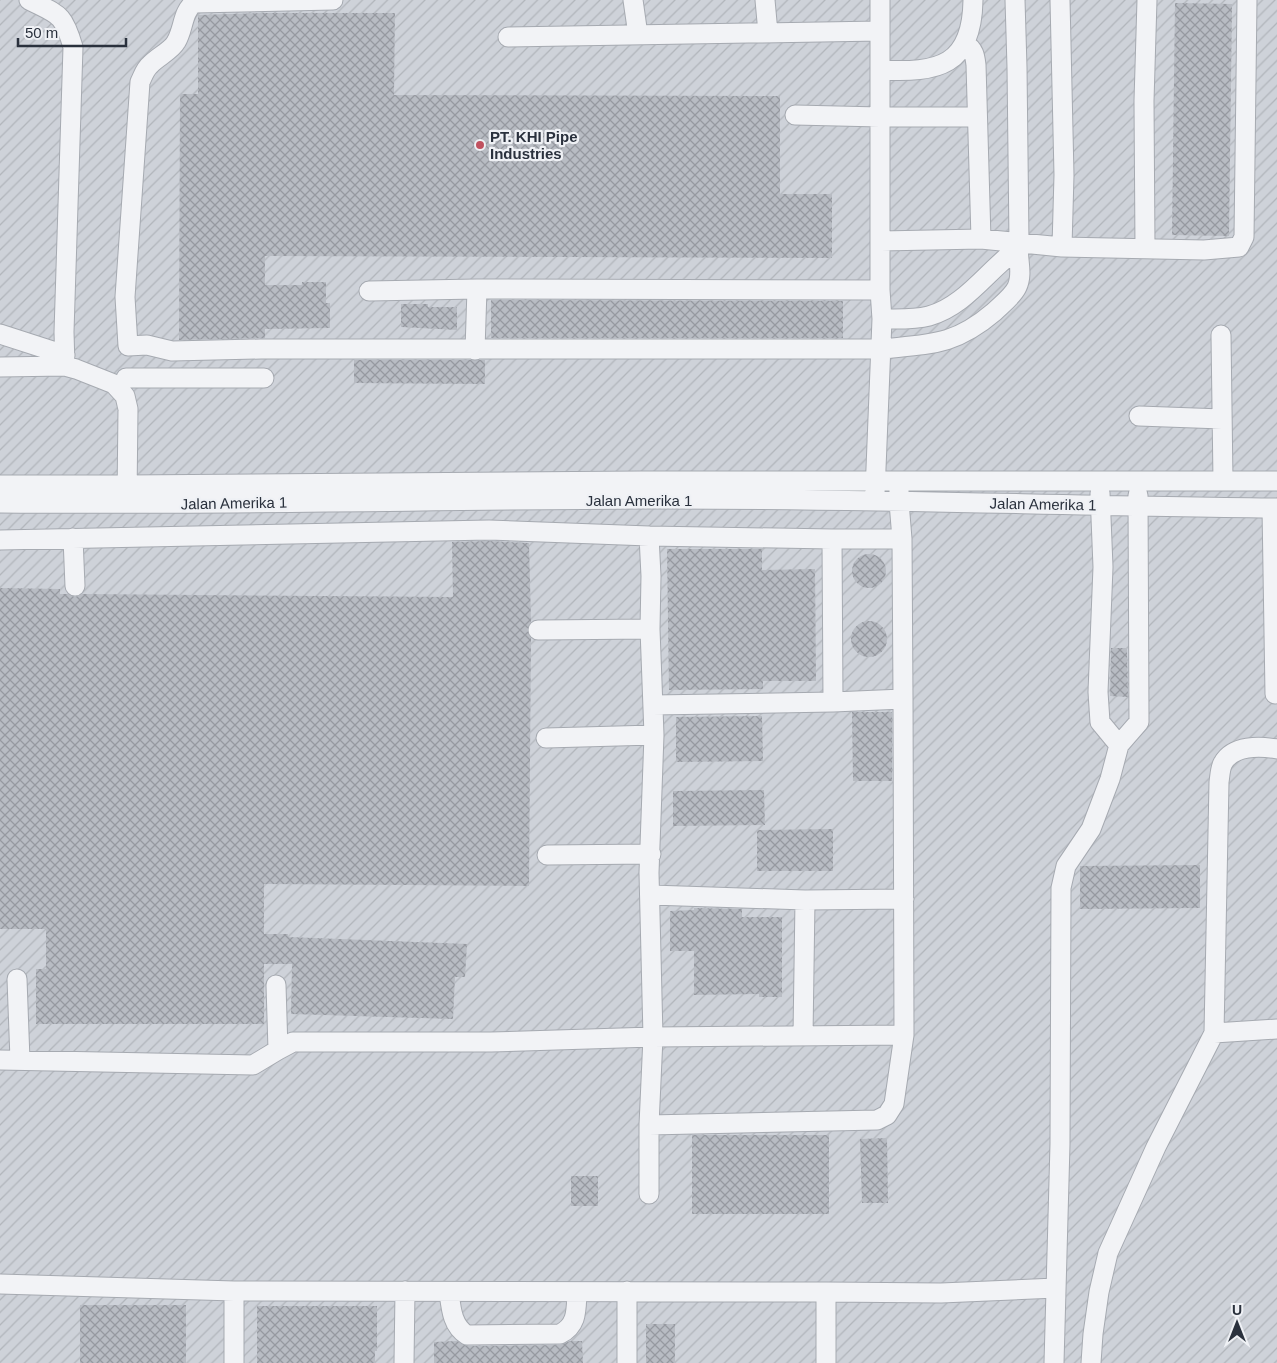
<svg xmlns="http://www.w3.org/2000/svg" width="1277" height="1363" font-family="Helvetica,sans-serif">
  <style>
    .industrial { fill: url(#industrial-furrows) }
    .building { fill: url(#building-cross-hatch) }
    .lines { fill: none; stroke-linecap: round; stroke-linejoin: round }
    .minor-casing { stroke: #a6aab1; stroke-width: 21 }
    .minor { stroke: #f2f3f6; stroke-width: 19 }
    .poi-dot { fill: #c0515f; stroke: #eff1f5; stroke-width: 2 }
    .labels { text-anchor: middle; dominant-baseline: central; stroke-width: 4.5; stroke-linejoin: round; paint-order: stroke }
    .poi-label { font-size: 15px; font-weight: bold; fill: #2a313d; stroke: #eff1f5; text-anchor: start }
    .street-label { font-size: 15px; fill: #2a313d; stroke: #eff1f5 }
  </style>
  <defs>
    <pattern id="industrial-furrows" width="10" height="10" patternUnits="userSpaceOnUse" patternTransform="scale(1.25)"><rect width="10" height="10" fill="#ced2d9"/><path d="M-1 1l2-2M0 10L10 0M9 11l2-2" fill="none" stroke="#b1b5bb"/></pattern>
    <pattern id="building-cross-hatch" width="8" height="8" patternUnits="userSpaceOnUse" patternTransform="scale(1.25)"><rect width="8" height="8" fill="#b8bcc3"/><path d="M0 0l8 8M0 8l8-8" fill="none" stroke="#9699a0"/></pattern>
  </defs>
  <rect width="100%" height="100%" fill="#e0e3e7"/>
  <path class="industrial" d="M0 0H1277V1363H0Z"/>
  <path class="building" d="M1175 3 1232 4 1229 236 1172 235Z
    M266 13H395L394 95 780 96V194H832V258L265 256V285H302V282H326V303H330V328L265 329V338L179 340 180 94H198V15Z
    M491 300 843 301V338H491Z
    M401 304H428V307H457V330L401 327Z
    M354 360H485V384L354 383Z
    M489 541 529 543 531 622 527 630 531 638 529 886 264 884V934H288V937L467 944 465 977H455L453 1019 291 1014 292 964H264V1024H36V969H46V929H0V588L60 589V594H68L75 597 82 594 453 597 452 542Z
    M667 549H762V570L815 569 816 681H763V689L669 690Z
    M852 571a17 17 0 1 1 34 0a17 17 0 1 1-34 0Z
    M851 639a18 18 0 1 1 36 0a18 18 0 1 1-36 0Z
    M1111 648H1127L1128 697 1110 696Z
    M852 712H892V781H853Z
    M762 716 763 761 676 762V717Z
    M764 790 765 825 673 826V791Z
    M833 829V871H757V830Z
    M1200 865V908L1080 909V866Z
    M694 908 742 909V917H782V997H759V994L694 995V951H670V911L694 910Z
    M692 1135H829V1214H692Z
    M887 1138 888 1203H862L860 1139Z
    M571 1176H598V1206H571Z
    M80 1305H186V1363H80Z
    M257 1306H377V1351H375V1363H257Z
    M646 1324H675V1363H646Z
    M457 1341 467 1346 560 1345 570 1341H582L583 1363H434V1342Z"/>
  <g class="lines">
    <defs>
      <path id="minor" d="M29 0C59 15 63 13 73 47L64 332 65 366
        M333 0 194 3C182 12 184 29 176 42 171 51 157 57 150 65 145 69 143 76 140 82L125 297 128 346 147 345 172 351 261 349H881C930 344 954 346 994 312 1001 305 1013 296 1017 287 1024 272 1016 257 1019 242L1017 67 1015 0
        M633 0 638 35
        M765 0 768 33
        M1060 0 1064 175 1062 247
        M508 37 880 31
        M965 44C974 49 975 56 976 65L981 239
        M880 70C939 73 972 66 973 0
        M795 115 880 117H977
        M881 241 981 239 1062 247 1204 250 1239 247 1244 237 1247 0
        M1145 248 1144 101 1147 0
        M369 291 477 289 880 290
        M882 319C897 319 914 320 929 316 965 306 987 271 1017 249
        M0 334 65 355
        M1221 335 1223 481
        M475 350 477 289
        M0 367 65 366 76 369 114 384 125 396 128 409 127 498
        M126 378H264
        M1139 416 1222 419
        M0 485H127L642 481H1277
        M899 490V502L902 539
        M875 493 882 319 880 290V0
        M1100 493 1103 567 1098 692 1100 722 1119 745
        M0 503C214 505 428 500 642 499 854 498 1065 506 1277 508
        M1272 508 1275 694
        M649 536 832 539
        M73 538 75 586
        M0 540 489 530 649 536 651 576 650 629 654 735 649 873 653 1037 649 1125 877 1120 887 1115 894 1104 904 1035 903 699 833 702 653 705
        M538 630 650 629
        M833 702 832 539H902L903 699
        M546 738 654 735
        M547 855 651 854
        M651 895 805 900 904 899
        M17 979 20 1060
        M276 985 278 1050 293 1042H491L653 1037 904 1035
        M1214 1033 1219 782C1220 776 1220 768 1223 763 1233 745 1260 746 1277 749
        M803 1036 805 900
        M0 1060 253 1065 278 1050
        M649 1125V1194
        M0 1284 234 1291 826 1292
        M449 1292C451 1308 452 1326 467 1335L560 1334C578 1325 576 1309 577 1292
        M234 1363V1291
        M404 1363 405 1291
        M627 1363V1291
        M826 1363V1292L941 1293 1056 1288
        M1054 1363 1060 1144 1061 888 1066 866 1091 829 1110 779 1119 745 1139 722 1138 495
        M1091 1363 1093 1334 1099 1292 1108 1253 1156 1147 1214 1033 1277 1029"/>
    </defs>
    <use href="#minor" class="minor-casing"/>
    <use href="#minor" class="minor"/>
  </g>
  <circle class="poi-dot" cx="480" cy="145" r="5"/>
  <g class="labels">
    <g class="poi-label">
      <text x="490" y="136">PT. KHI Pipe<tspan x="490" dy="17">Industries</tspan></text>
    </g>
    <g class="street-label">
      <text x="639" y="500">Jalan Amerika 1</text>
      <text transform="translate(234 503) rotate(-1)">Jalan Amerika 1</text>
      <text transform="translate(1043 504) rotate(1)">Jalan Amerika 1</text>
    </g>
  </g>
  <g transform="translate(1237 1323)" stroke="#eff1f5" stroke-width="4" paint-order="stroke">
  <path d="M0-4L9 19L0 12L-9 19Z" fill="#2a313d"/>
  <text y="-8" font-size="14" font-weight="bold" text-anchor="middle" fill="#2a313d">U</text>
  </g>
  <path d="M18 38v8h108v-8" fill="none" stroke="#2a313d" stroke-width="2.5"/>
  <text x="25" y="38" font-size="15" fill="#2a313d" stroke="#eff1f5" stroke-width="4" paint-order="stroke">50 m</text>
</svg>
